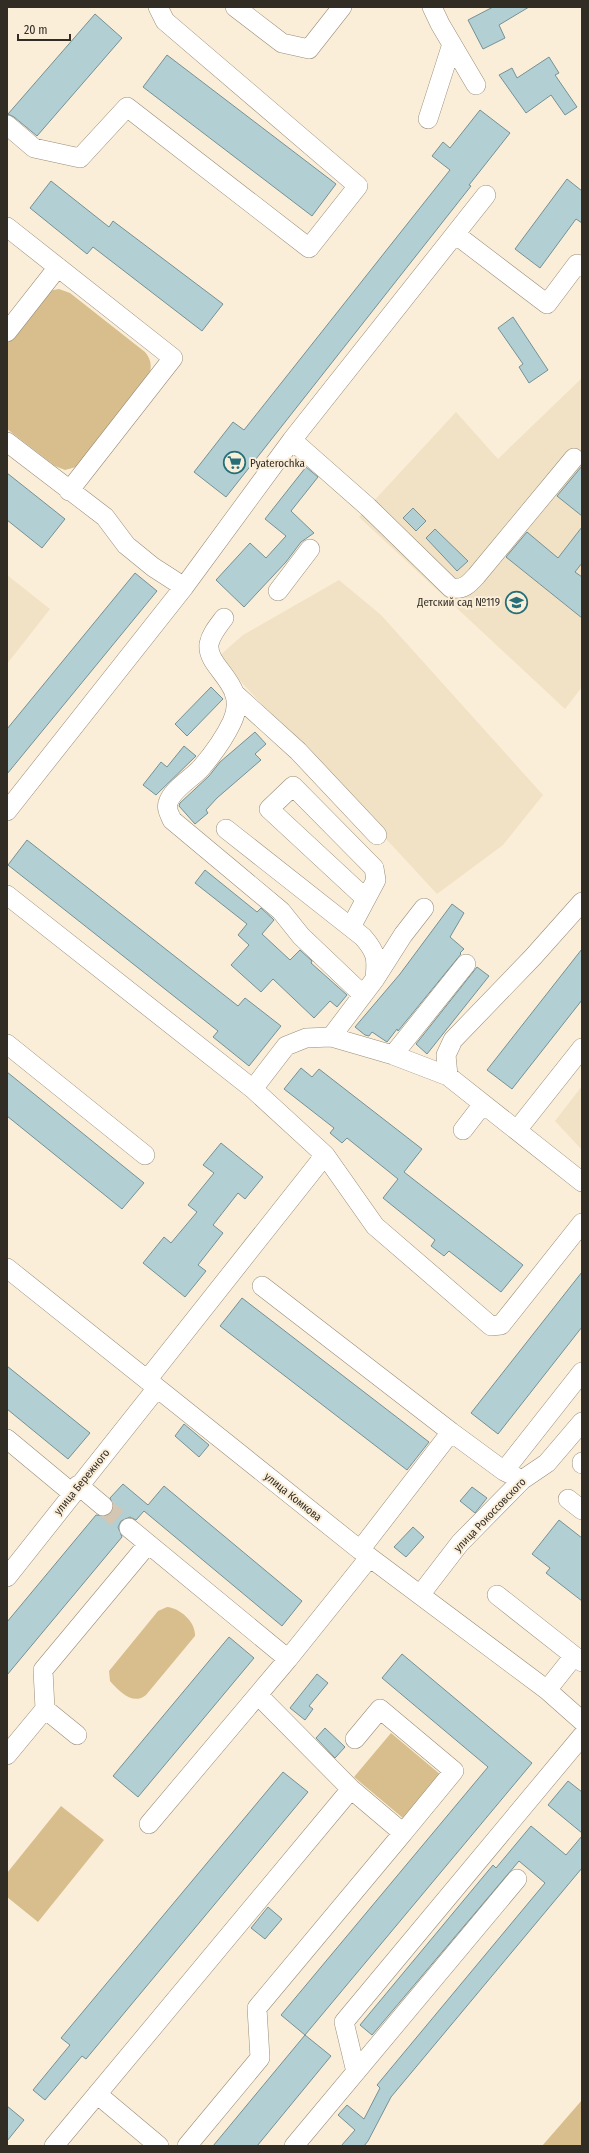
<svg xmlns="http://www.w3.org/2000/svg" width="589" height="2153" font-family="'Fira Sans Condensed',sans-serif">
  <style>
    .built { fill: #f1e1c5 }
    .green { fill: #d8be8d }
    .building { fill: #b2cfd4; stroke: #759195 }
    .lines { fill: none; stroke-linecap: round; stroke-linejoin: round }
    .minor-tunnel { stroke: #d3c7b4; stroke-width: 19; stroke-dasharray: 19 10; stroke-linecap: butt }
    .minor-casing { stroke: #988c78; stroke-width: 20 }
    .minor { stroke: #fff; stroke-width: 19 }
    .labels { text-anchor: middle; dominant-baseline: central; stroke-width: 4; stroke-linejoin: round; paint-order: stroke }
    .poi-label { font-size: 11px; fill: #312c24; stroke: #fbeed8; text-anchor: start }
    .street-label { font-size: 11px; fill: #312c24; stroke: #fbeed8 }
  </style>
  <rect width="100%" height="100%" fill="#fbeed8"/>
  <path class="built" d="M581 379 582 687 565 709 359 517 456 412 498 459Z
    M7 575 50 609 7 664Z
    M339 580 381 615 543 795 503 845 437 894 218 657 243 635Z
    M582 1086V1150L555 1121Z"/>
  <path class="green" d="M59 289 70 293 145 352C150 358 152 364 150 372L76 467 65 470 55 466 7 429V343L44 296 53 290Z
    M167 1607C180 1608 196 1622 195 1636L146 1695C133 1706 119 1691 110 1681L109 1671 158 1611Z
    M391 1733 441 1775 404 1819 354 1777Z
    M61 1806 104 1840 38 1922 7 1897V1873Z
    M582 2100V2146H542Z"/>
  <path class="building" d="M493 7H529L499 25 505 38 483 49 468 20Z
    M95 14 122 38 37 136 14 117 8 114Z
    M167 55 336 184 312 216 143 87Z
    M549 57 559 73 555 75 577 107 565 115 551 95 526 113 499 75 512 68 517 78Z
    M480 110 510 133 469 185 471 186 226 497 194 472 233 422 244 430 450 170 432 156 443 142 450 148Z
    M567 179 582 191V223L576 219 540 268 515 249Z
    M51 181 109 227 113 221 223 304 202 331 93 247 87 254 30 208Z
    M513 317 548 370 529 383 519 367 523 364 498 328Z
    M582 466V516L557 496Z
    M306 467 318 477 291 511 314 533 301 542 286 562 244 607 216 580 250 543 266 558 286 536 265 519Z
    M7 473 65 519 42 548 7 520Z
    M413 508 426 521 416 531 403 518Z
    M582 527V563L575 572 582 577V618L506 557 527 532 558 558Z
    M435 529 468 561 457 571 426 538Z
    M135 573 157 591 7 774V729Z
    M211 687 223 699 187 736 175 724Z
    M255 732 266 744 255 754 261 760 217 798 206 810 208 813 195 824 179 806 180 803 209 776 220 762Z
    M184 746 196 756 156 795 143 785 161 762 167 767Z
    M27 840 238 1006 245 998 281 1026 249 1066 213 1037 218 1031 8 865Z
    M205 870 257 912 261 908 273 919 274 920 262 934 290 960 300 950 312 961 311 963 347 995 337 1007 330 1001 314 1018 273 979 261 992 231 965 249 945 238 935 247 924 195 883Z
    M452 904 464 913 450 937 464 949 460 953 461 954 398 1031 397 1029 387 1042 372 1032 369 1036 365 1035 355 1027 400 974Z
    M582 949V1000L512 1089 487 1070Z
    M477 967 489 976 427 1054 416 1044Z
    M301 1068 312 1077 319 1069 422 1149 404 1172 523 1265 501 1292 449 1251 444 1256 431 1246 435 1240 383 1198 398 1179 347 1138 342 1143 330 1133 334 1128 284 1089Z
    M7 1072 144 1183 122 1209 7 1116Z
    M221 1143 263 1177 245 1199 238 1193 213 1225 223 1233 198 1265 206 1271 185 1297 143 1263 164 1237 171 1243 197 1212 188 1205 214 1173 203 1165Z
    M582 1272V1327L498 1434 471 1413Z
    M242 1298 429 1442 407 1470 220 1326Z
    M7 1366 90 1433 68 1459 7 1409Z
    M184 1424 209 1445 199 1457 175 1436Z
    M123 1484 148 1505 164 1486 302 1601 282 1626 144 1511 136 1520 130 1517 121 1521 118 1527 122 1537 7 1675V1622L96 1515 106 1516 111 1513 114 1508 110 1498Z
    M472 1487 487 1498 475 1513 460 1501Z
    M559 1520 582 1538V1601L546 1573 550 1568 532 1554Z
    M413 1527 424 1537 406 1557 394 1547Z
    M229 1637 254 1658 138 1797 113 1776Z
    M402 1654 532 1763 305 2035 281 2015 488 1767 382 1678Z
    M317 1674 328 1683 309 1706 313 1709 305 1720 290 1708Z
    M325 1728 345 1747 335 1758 316 1738Z
    M283 1772 308 1792 86 2059 82 2056 45 2100 33 2090 70 2045 61 2038Z
    M568 1781 582 1792V1833L548 1805Z
    M531 1826 566 1855 582 1836V1868L391 2097 368 2141 364 2146H341L355 2130 338 2115 347 2105 364 2119 380 2088 377 2085 545 1883 519 1861 372 2035 360 2025 493 1865 496 1868Z
    M268 1907 282 1919 265 1939 251 1928Z
    M305 2035 331 2056 257 2146H213Z
    M7 2106 24 2120 7 2141Z"/>
  <g class="lines">
    <path class="minor-tunnel" d="M103 1506 129 1528"/>
    <defs>
      <path id="minor" d="M235 7 282 43 309 49 342 7
        M432 7 440 24 476 85
        M428 119 452 44
        M7 125 34 148 80 158 127 107 309 248 358 186 165 21 158 7
        M7 227 173 358 69 491
        M455 234 547 304 577 264 582 267
        M7 332 58 267
        M292 440 368 507 451 588C464 590 469 584 477 575L574 458
        M7 442 105 517 126 545 153 567 184 587
        M278 591 310 549
        M224 618C218 626 211 634 209 644 206 669 250 684 232 722 224 739 213 754 201 768 191 779 172 789 168 803 166 809 170 815 172 820L281 911 301 936 363 995
        M234 693 298 751 377 835
        M7 811 184 587 292 440 486 195
        M226 829 363 937C377 953 377 959 375 979
        M7 895 253 1089 325 1155 147 1380
        M351 927 376 880 374 868 293 786 269 809 365 898
        M331 1037 375 979 403 935 424 908
        M7 1044 145 1155
        M393 1055 466 964
        M448 1076 446 1055 453 1040 533 957 582 902
        M253 1089 286 1046 306 1038 331 1037 393 1055 448 1076 582 1182
        M463 1130 483 1104
        M517 1130 582 1048
        M325 1155 375 1226 491 1326 501 1325 582 1223
        M7 1268 360 1550 547 1690 582 1721
        M262 1286 451 1432 504 1471 522 1480
        M7 1439 72 1493
        M582 1462V1464
        M504 1471 582 1372
        M78 1485 103 1506
        M568 1499 582 1510
        M129 1528 288 1659
        M360 1550 451 1432
        M7 1577 157 1388
        M420 1595 460 1543 522 1480 547 1463 582 1422
        M497 1595 582 1662
        M547 1690 574 1656
        M258 1695 351 1789 403 1833 454 1771 380 1709 355 1739
        M45 1709 77 1735
        M7 1755 45 1709 43 1670 148 1544
        M149 1824 288 1659 369 1558
        M356 2072 344 2022 582 1736
        M97 2094 159 2146
        M54 2146 351 1789
        M187 2146 260 2058 257 2008 403 1833
        M294 2146 517 1879"/>
    </defs>
    <use href="#minor" class="minor-casing"/>
    <use href="#minor" class="minor"/>
  </g>
  <defs>
    <symbol id="supermarket-ring" viewBox="-11 -11 22 22"><circle r="9.5" fill="#fbeed8" stroke="#266f79" stroke-width="1.5"/><path d="M-6-5.5h2.5l.6 2H6L4.5 2H-2.5L-4.4-4H-6ZM-1.5 3.2a1.3 1.3 0 1 0 .1 0ZM3 3.2a1.3 1.3 0 1 0 .1 0Z" fill="#266f79"/></symbol>
    <symbol id="school-ring" viewBox="-11 -11 22 22"><circle r="9.5" fill="#fbeed8" stroke="#266f79" stroke-width="1.5"/><path d="M0-5L7-2L0 1L-7-2ZM-4 1L0 2.5L4 1V4Q0 6-4 4Z" fill="#266f79"/></symbol>
  </defs>
  <g fill-rule="evenodd">
    <use href="#supermarket-ring" x="222" y="450" width="25" height="25"/>
    <use href="#school-ring" x="504" y="590" width="25" height="25"/>
  </g>
  <g class="labels">
    <g class="poi-label">
      <text x="250" y="463">Pyaterochka</text>
      <text x="500" y="602" text-anchor="end">Детский сад №119</text>
    </g>
    <g class="street-label">
      <text transform="translate(82 1482) rotate(-51)">улица Бережного</text>
      <text transform="translate(293 1497) rotate(39)">улица Комкова</text>
      <text transform="translate(490 1515) rotate(-46)">улица Рокоссовского</text>
    </g>
  </g>
  <rect width="589" height="2153" fill="none" stroke="#312c24" stroke-width="16"/>
  <path d="M18 34v6h52v-6" fill="none" stroke="#312c24" stroke-width="2"/>
  <text x="24" y="34" font-size="12" fill="#312c24" stroke="#fbeed8" stroke-width="3" paint-order="stroke">20 m</text>
</svg>
